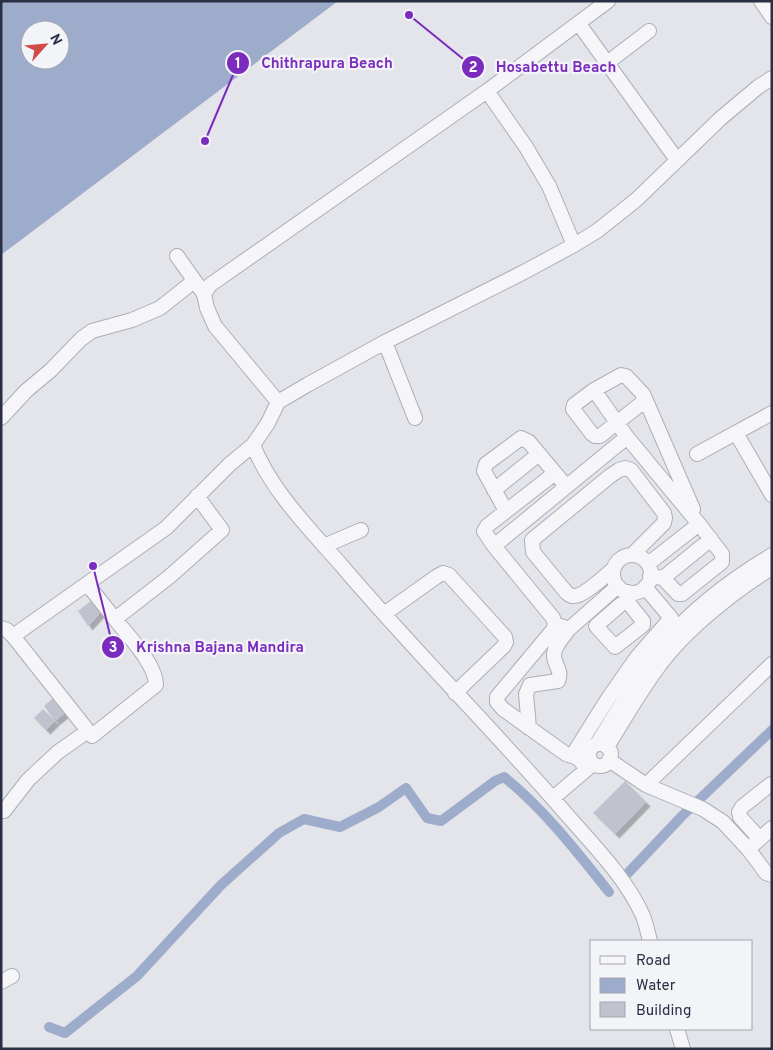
<svg xmlns="http://www.w3.org/2000/svg" width="773" height="1050" font-family="Overpass,sans-serif">
  <style>
    .water { fill: #9eaccb; fill-rule: evenodd }
    .lines { fill: none; stroke-linecap: round; stroke-linejoin: round }
    .canal { stroke: #9eaccb; stroke-width: 10 }
    .building { fill: #c0c3ce; filter: url(#shadow) }
    .minor-casing { stroke: #acaeb9; stroke-width: 16 }
    .minor { stroke: #f6f6f9; stroke-width: 14 }
    .leader { fill: none; stroke: #7b2cbf; stroke-width: 2 }
    .callout-dot { fill: #7b2cbf; stroke: #f3f4f8; stroke-width: 2 }
    .mark-label { font-size: 15px; text-anchor: middle; font-weight: bold; fill: #fff }
    .callout-label { font-size: 15px; text-anchor: middle; font-weight: bold; fill: #7b2cbf; stroke: #f3f4f8; stroke-width: 4.5; stroke-linejoin: round; paint-order: stroke }
  </style>
  <defs>
    <filter id="shadow"><feDropShadow dx="4.5" dy="4.5" stdDeviation="0" flood-color="#0004"/></filter>
  </defs>
  <rect width="100%" height="100%" fill="#e3e5eb"/>
  <path class="water" d="M1 1H338L1 255ZM30 30H60V60H30Z"/>
  <g class="lines">
    <path class="canal" d="M628 873 682 816 772 730
      M49 1027 65 1033 137 976 221 885 279 833 304 819 340 827 379 807 406 788 427 818 441 821 495 781 504 777C543 808 578 853 609 892"/>
  </g>
  <path class="building" d="M92 600 100 613 88 626 78 611Z
    M53 698 65 713 55 721 44 706Z
    M43 709 55 721 46 730 34 718Z
    M625 781 646 802 615 834 593 813Z"/>
  <g class="lines">
    <defs>
      <path id="minor" d="M761 1 772 17
        M579 24 677 160
        M607 63 649 31
        M487 91 526 147 549 186 574 245
        M177 256 204 294 207 308 215 326 278 402
        M204 294 210 285 487 91 608 1
        M385 342 415 418
        M594 390 621 375 626 376 642 393 644 396 642 403 600 436H595L592 434 573 409 574 405 594 390 627 437
        M644 396 693 509
        M1 418 26 391 51 370 81 339 92 331 132 320 160 308 194 281
        M736 433 772 495
        M697 454 772 413
        M494 490 539 454
        M506 511 484 471 486 464 521 438 529 442 566 486
        M324 546 361 530
        M494 546 484 531 487 526 555 473
        M613 574a19 19 0 1 1 38 0a19 19 0 1 1-38 0Z
        M648 564 699 524
        M613 569C606 575 583 597 573 596 571 596 568 594 566 592L533 552 532 540 610 476 619 470 625 468 631 470 664 513 665 518 664 523 632 555
        M663 578 711 539
        M87 584 115 619 169 577 222 530 197 496
        M627 601 620 605 596 626 615 647 643 625V621L627 601 628 592
        M384 614 436 577 443 573 449 575 505 637 506 642 504 646 455 693
        M561 626 569 629 618 586
        M1 628 7 630 13 636 166 528 230 464 253 445
        M13 636 92 736 156 685C156 664 128 636 115 619
        M529 728 526 694 530 685 558 681C563 670 553 664 554 654 555 645 564 636 569 629
        M597 744C617 712 636 677 660 647 691 610 730 580 772 555
        M589 755a11 11 0 1 1 22 0a11 11 0 1 1-22 0Z
        M607 747C624 720 640 691 659 666 684 631 735 590 772 568
        M572 756 609 697 637 657 671 618 645 587
        M609 760 646 785 703 809 723 822 749 850 766 873 772 875
        M587 769 578 758 566 754 503 709 497 702V697L553 630 555 624 553 618 494 546 627 437 699 524 722 554V562L682 594H678L663 578 650 576
        M646 785 772 664
        M553 798 593 764
        M4 811 28 780 58 752 88 731
        M759 838 740 817 739 812 742 807 771 784
        M754 844 772 828
        M650 941C648 933 646 924 643 916 626 878 595 847 568 816 495 731 415 652 342 566 309 528 272 492 253 445L268 423 278 402 307 385 385 342 524 272 574 245 597 231 636 200 721 118 758 87 772 78
        M1 982 12 976
        M677 1029 683 1049"/>
    </defs>
    <use href="#minor" class="minor-casing"/>
    <use href="#minor" class="minor"/>
  </g>
  <path class="leader" d="M205 141L238 63M409 15L473 67M93 566L113 647"/>
  <g class="callout-dot">
    <circle cx="205" cy="141" r="5"/>
    <circle cx="409" cy="15" r="5"/>
    <circle cx="93" cy="566" r="5"/>
    <circle cx="238" cy="63" r="12"/>
    <circle cx="473" cy="67" r="12"/>
    <circle cx="113" cy="647" r="12"/>
  </g>
  <g class="mark-label">
    <text x="238" y="68">1</text>
    <text x="473" y="72">2</text>
    <text x="113" y="652">3</text>
  </g>
  <g class="callout-label">
    <text x="327" y="68">Chithrapura Beach</text>
    <text x="556" y="72">Hosabettu Beach</text>
    <text x="220" y="652">Krishna Bajana Mandira</text>
  </g>
  <rect width="773" height="1050" fill="none" stroke="#2a2f43" stroke-width="5"/>
  <rect x="590" y="940" width="162" height="90" fill="#f3f4f8" stroke="#a3a5b0"/>
  <rect x="600" y="956" width="25" height="8" fill="#f6f6f9" stroke="#a3a5b0"/>
  <text x="636" y="965" font-size="15" fill="#2a2f43">Road</text>
  <rect x="600" y="978" width="25" height="15" fill="#9eaccb" stroke="#a3a5b0"/>
  <text x="636" y="990" font-size="15" fill="#2a2f43">Water</text>
  <rect x="600" y="1002" width="25" height="15" fill="#c0c3ce" stroke="#a3a5b0"/>
  <text x="636" y="1015" font-size="15" fill="#2a2f43">Building</text>
  <g transform="translate(45 45) rotate(63)"><circle r="24" fill="#f3f4f8" stroke="#a3a5b0"/>
  <path d="M0-4L9 19L0 12L-9 19Z" fill="#cf4c48"/>
  <text y="-8" font-size="14" font-weight="bold" text-anchor="middle" fill="#2a2f43">N</text>
  </g>
</svg>
